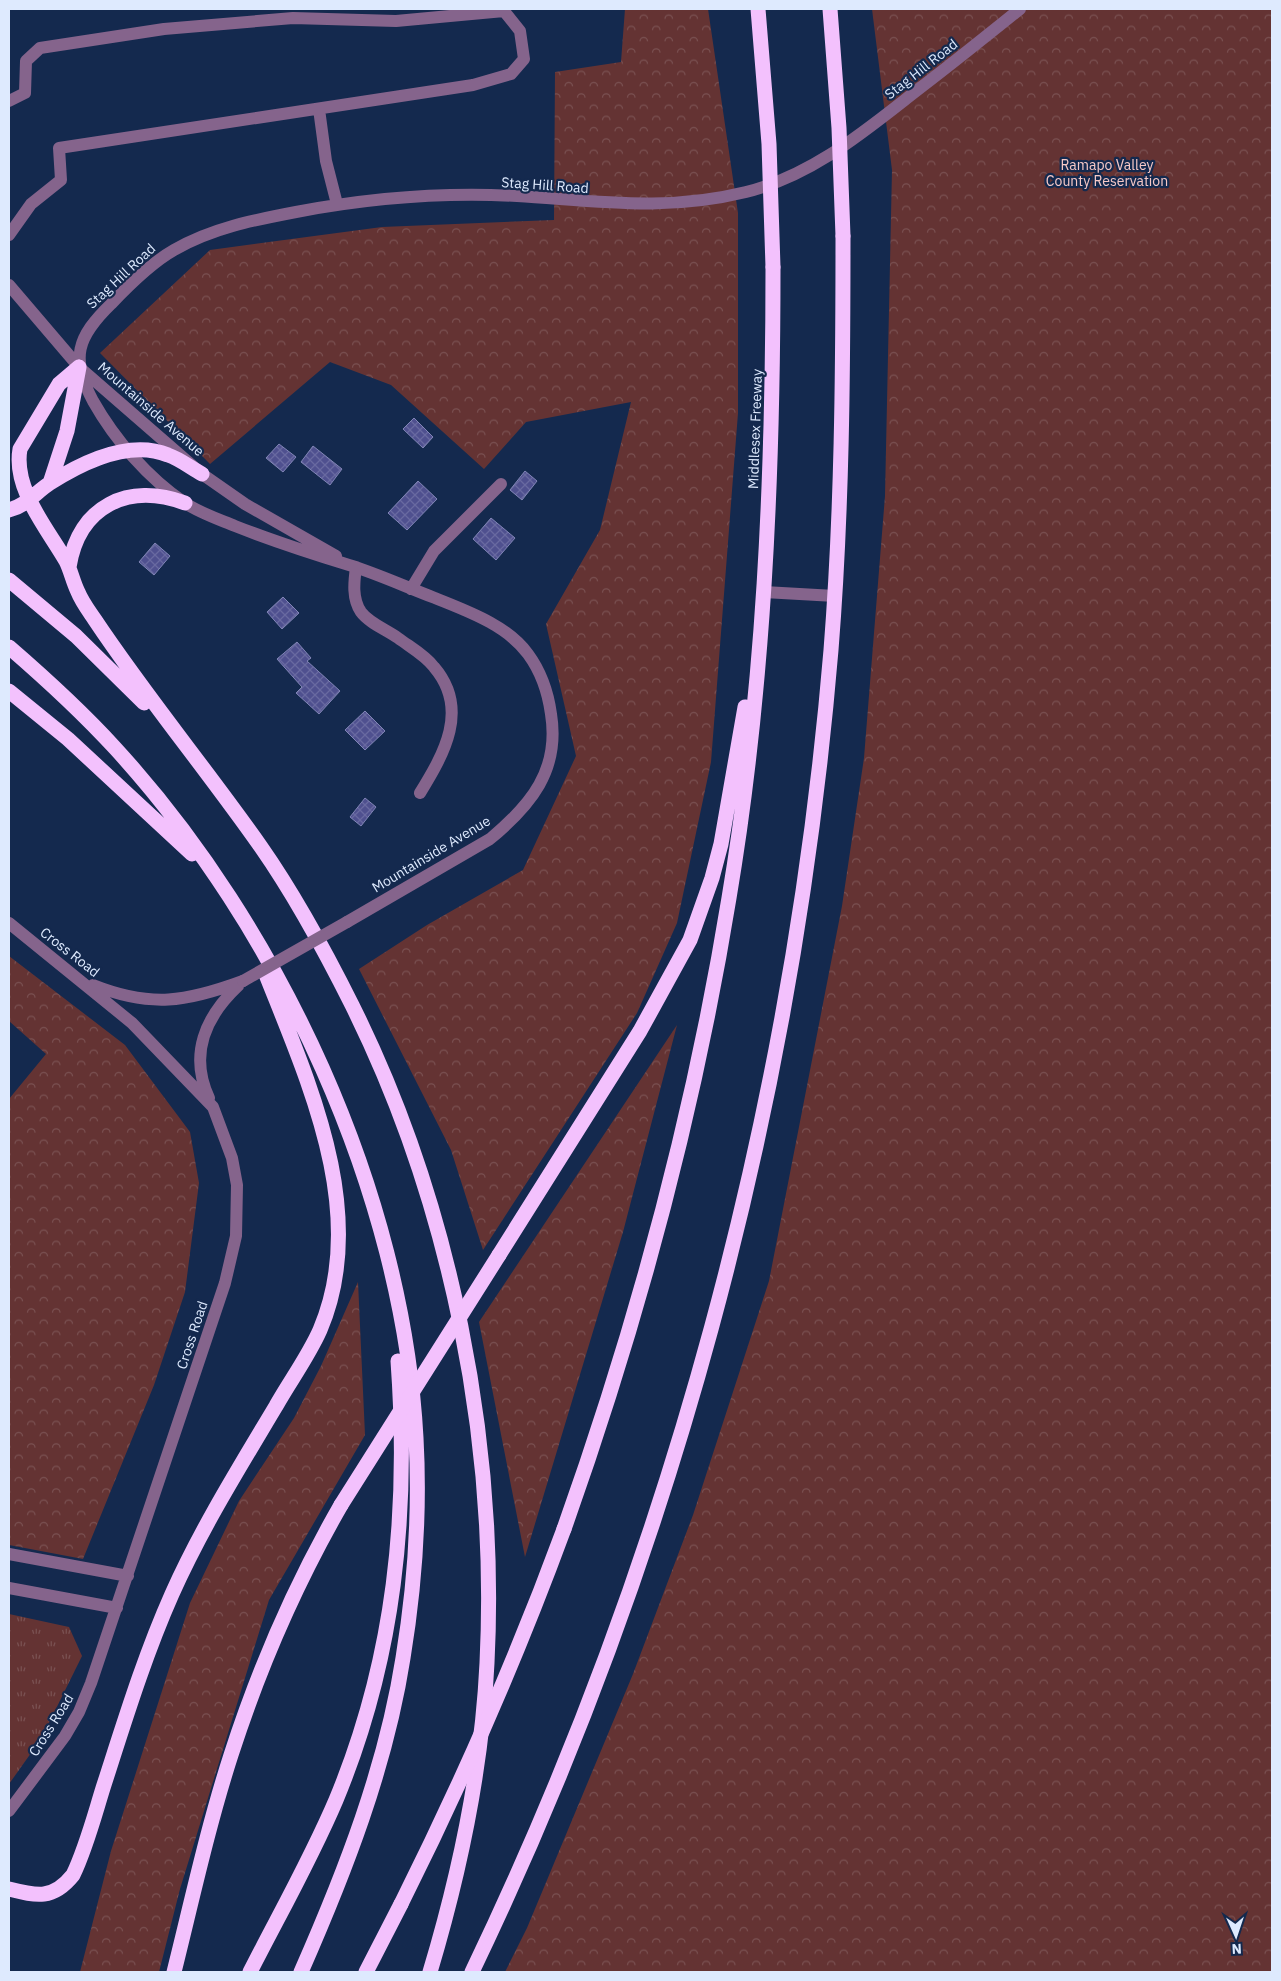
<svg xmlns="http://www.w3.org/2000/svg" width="1281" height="1981" font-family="'IBM Plex Sans',sans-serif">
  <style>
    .grass { fill: url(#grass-tufts) }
    .forest { fill: url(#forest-crowns) }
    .building { fill: url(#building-cross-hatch); stroke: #8185b6 }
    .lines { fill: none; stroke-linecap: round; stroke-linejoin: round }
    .minor { stroke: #85648c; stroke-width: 12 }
    .highway { stroke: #f3c1fd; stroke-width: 15 }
    .minor-bridge { stroke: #85648c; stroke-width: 12 }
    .highway-bridge { stroke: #f3c1fd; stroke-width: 15 }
    .labels { text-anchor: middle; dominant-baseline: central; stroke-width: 4.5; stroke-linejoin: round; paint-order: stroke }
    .street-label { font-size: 14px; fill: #deeafe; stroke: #14294e }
    .park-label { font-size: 14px; fill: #f7c9c7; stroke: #14294e }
  </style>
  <defs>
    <pattern id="grass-tufts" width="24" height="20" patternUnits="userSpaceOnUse" patternTransform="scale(1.25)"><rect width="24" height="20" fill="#643333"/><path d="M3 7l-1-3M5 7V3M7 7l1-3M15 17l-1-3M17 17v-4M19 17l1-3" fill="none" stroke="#7a5152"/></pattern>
    <pattern id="forest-crowns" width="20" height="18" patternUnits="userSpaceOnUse" patternTransform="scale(1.25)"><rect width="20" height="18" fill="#643333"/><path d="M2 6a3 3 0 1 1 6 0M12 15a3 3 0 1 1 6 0" fill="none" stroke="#7a5152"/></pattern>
    <pattern id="building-cross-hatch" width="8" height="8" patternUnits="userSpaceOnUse" patternTransform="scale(1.25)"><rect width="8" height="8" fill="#4f508f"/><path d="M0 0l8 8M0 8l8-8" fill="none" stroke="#6869a0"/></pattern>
  </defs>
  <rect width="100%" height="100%" fill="#14294e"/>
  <path class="grass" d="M9 1614 69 1627 82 1656 41 1739 9 1784Z"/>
  <path class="forest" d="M625 9H708L738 213V413L711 762 677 923 637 1013 483 1250 451 1150 359 969 427 925 523 870 576 756 546 624 600 530 631 402 526 422 484 469 391 385 330 362 210 464 100 353 210 250 382 227 554 220 555 72 621 62Z
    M872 9H1272V1972H505L527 1928 633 1674 693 1515 769 1281 842 906 864 758 885 496 892 170Z
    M9 956 125 1045 190 1132 199 1183 185 1292 154 1385 83 1559 9 1545V1099L46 1054 9 1021Z
    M677 1025 623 1232 525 1557 479 1322Z
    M358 1282 365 1435 269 1600 180 1889 159 1972H80L111 1851 190 1603 239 1501 294 1418 321 1366Z"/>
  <path class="building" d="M414 418 433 437 423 448 403 429Z
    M279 444 296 457 283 472 266 458Z
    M313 446 342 469 330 485 301 462Z
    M525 471 537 481 522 500 510 490Z
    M418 481 437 499 407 530 388 513Z
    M491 518 515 538 496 560 473 539Z
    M155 543 170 556 154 575 139 562Z
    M283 597 299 613 282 629 267 612Z
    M297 642 311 658 307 661 340 691 319 714 296 693 302 687 277 659Z
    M365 711 385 731 365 750 345 730Z
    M365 798 376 807 361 826 350 817Z"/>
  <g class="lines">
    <path class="minor" d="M9 101 25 93 26 61 40 48 164 29 293 18 396 21 504 11 520 31 524 59 511 74 473 85 59 148 61 180 31 204 9 235
      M319 109 326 161 337 204
      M9 285 79 367 202 474 245 504 336 556
      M356 567C354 582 352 599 361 612 369 623 387 630 398 638 410 647 425 655 434 667 470 709 444 754 420 793
      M411 589 434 551 501 484
      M764 592 835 596
      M347 922 490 839C531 805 560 770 551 714 548 692 542 673 528 654 507 625 467 611 435 598 406 587 378 574 349 565 310 553 273 541 235 526 218 519 200 513 185 503 148 478 115 440 93 401 70 358 77 337 111 304 129 285 151 263 174 250 212 228 254 220 296 212 369 198 442 192 517 196 598 201 665 212 746 192 810 176 860 135 911 95 948 67 984 38 1020 9
      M9 923 132 1023 213 1107 232 1158 237 1185 236 1236 225 1283 91 1683 79 1712 65 1736 9 1811
      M93 985C151 1008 186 1002 243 981
      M209 1098C189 1055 205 1017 238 986
      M9 1554 128 1576
      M9 1588 117 1608"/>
    <path class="highway" d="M79 367 59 384 20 449C13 489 47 528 66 561 71 571 73 582 78 592 82 602 89 611 95 620 147 698 207 770 261 847 296 897 325 951 352 1005 451 1204 498 1442 487 1663 482 1768 460 1872 430 1972
      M50 483 67 431 79 367
      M9 510C26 506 36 492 50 483 83 462 129 439 168 455 180 459 191 468 202 474
      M69 567C79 506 128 482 185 503
      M9 580 76 636 144 703
      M9 647C46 679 82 712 115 748 280 928 403 1193 416 1438 420 1511 415 1585 403 1658 386 1767 345 1872 301 1972
      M9 691 68 739 192 854
      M499 1255 640 1031 690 940 712 878 721 844 745 707
      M564 1529C637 1324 694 1113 729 898 764 690 773 478 773 267
      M9 1889C37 1896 53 1900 73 1875 86 1848 94 1817 103 1788 124 1723 144 1657 172 1594 201 1529 239 1468 276 1406 290 1381 308 1357 320 1330 370 1213 308 1081 265 972
      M174 1972C192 1900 208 1826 231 1755 259 1668 295 1585 341 1505
      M250 1972C279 1915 311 1859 336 1800 395 1658 409 1513 398 1361
      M366 1972 401 1904
      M472 1972C670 1560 793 1106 831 650 842 512 843 374 843 236"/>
    <path class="minor-bridge" d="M243 981 347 922"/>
    <path class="highway-bridge" d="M758 9 769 144 773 267
      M830 9 839 128 843 236
      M341 1505 499 1255
      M401 1904C462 1782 517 1657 564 1529"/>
  </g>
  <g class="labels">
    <g class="street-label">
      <text transform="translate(921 69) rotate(-38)">Stag Hill Road</text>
      <text transform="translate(545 185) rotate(4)">Stag Hill Road</text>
      <text transform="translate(121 276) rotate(-43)">Stag Hill Road</text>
      <text transform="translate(151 409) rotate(41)">Mountainside Avenue</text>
      <text transform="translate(755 429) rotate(-88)">Middlesex Freeway</text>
      <text transform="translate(431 854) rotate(-31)">Mountainside Avenue</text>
      <text transform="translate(70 952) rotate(38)">Cross Road</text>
      <text transform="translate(192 1335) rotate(-72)">Cross Road</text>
      <text transform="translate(51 1725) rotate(-58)">Cross Road</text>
    </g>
    <g class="park-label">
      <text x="1107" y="165">Ramapo Valley<tspan x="1107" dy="16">County Reservation</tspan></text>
    </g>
  </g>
  <rect width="1281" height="1981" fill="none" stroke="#deeafe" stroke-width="20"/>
  <g transform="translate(1236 1936) rotate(177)" stroke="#14294e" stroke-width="4" paint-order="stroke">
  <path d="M0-4L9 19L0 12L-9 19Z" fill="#deeafe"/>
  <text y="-8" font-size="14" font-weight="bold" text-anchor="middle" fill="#deeafe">N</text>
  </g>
</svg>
